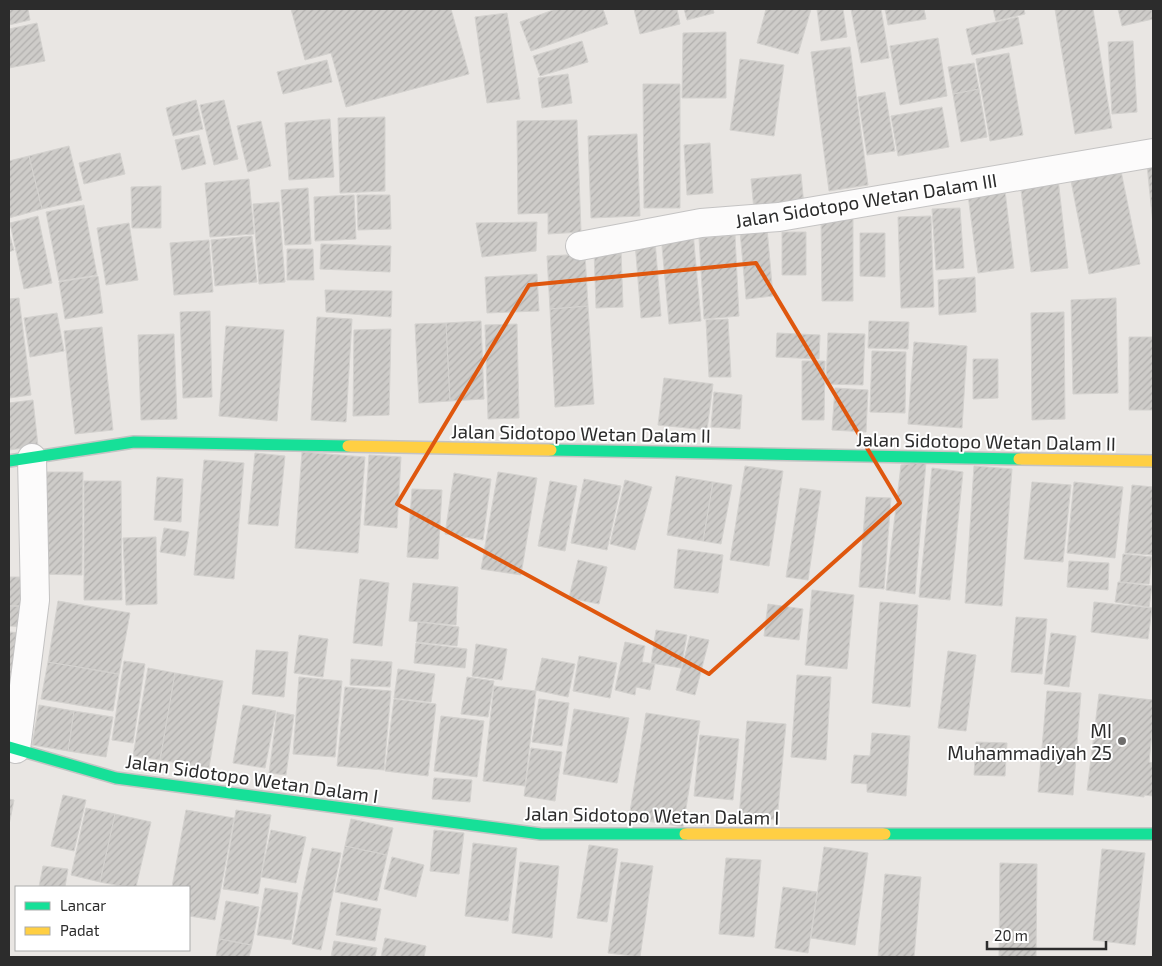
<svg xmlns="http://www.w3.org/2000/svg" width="1162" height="966" font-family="'Exo 2',sans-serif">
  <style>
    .building { fill: url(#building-hatch); stroke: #d4d2cf }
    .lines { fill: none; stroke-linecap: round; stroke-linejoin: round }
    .street-casing { stroke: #c4c3c3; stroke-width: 30 }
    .fast-casing { stroke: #c4c3c3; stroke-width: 14 }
    .slow-casing { stroke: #c4c3c3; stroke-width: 14 }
    .street { stroke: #fcfbfb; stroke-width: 28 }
    .fast { stroke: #16e098; stroke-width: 11 }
    .slow { stroke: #ffcf43; stroke-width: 11 }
    .marked { fill: none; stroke: #df570e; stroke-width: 4; stroke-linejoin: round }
    .poi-dot { fill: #6e6d6c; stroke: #fff; stroke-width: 2 }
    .labels { text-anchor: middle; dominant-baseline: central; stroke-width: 4; stroke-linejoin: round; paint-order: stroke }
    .street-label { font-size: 19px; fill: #2c2c2c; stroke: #fff }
    .poi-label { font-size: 19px; fill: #2c2c2c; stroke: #fff; text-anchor: end }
  </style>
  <defs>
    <pattern id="building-hatch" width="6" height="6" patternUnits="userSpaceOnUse" patternTransform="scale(1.25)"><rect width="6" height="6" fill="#ceccc9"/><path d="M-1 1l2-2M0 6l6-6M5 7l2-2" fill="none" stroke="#b1afad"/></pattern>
  </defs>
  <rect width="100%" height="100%" fill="#e9e6e3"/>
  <path class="building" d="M9 9H28L30 20 9 25Z
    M291 9H451L469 74 346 107 331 53 305 60Z
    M556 9H603L608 24 531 51 520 22Z
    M634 9H677L680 24 640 34Z
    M684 9H713L714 13 687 20Z
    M766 9H811L798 54 757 43Z
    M817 9H843L847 37 821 41Z
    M851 9H881L889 58 861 63Z
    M885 9H924L926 19 888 25Z
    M993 9H1024L1025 14 996 21Z
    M1055 9H1093L1112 128 1075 134Z
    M1118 9H1152L1153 19 1122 26Z
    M507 13 520 99 487 103 475 17Z
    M1018 17 1023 44 972 55 966 29Z
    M37 23 45 61 9 68V29Z
    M726 32V98H682L683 33Z
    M938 38 947 96 900 105 890 46Z
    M582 41 588 62 540 76 533 56Z
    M1133 41 1137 112 1112 114 1108 42Z
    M850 47 868 185 829 191 811 52Z
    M1009 53 1023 135 990 141 976 59Z
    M740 59 784 65 774 136 730 130Z
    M327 60 332 82 283 94 277 72Z
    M974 63 979 89 953 94 948 67Z
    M568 74 572 103 542 108 538 78Z
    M643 84H680V208H644Z
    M979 89 987 137 961 142 953 94Z
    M885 92 895 151 867 155 858 97Z
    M196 100 203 129 173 136 166 108Z
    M224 100 238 159 214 165 200 105Z
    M942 107 949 147 898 156 891 116Z
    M385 117V191L340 193 338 118Z
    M330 119 334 177 289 180 285 123Z
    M577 120 581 232 548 234V213L518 214 517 121Z
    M261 121 271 166 248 172 237 126Z
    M637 134 640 216 591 218 588 136Z
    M199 135 206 164 182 170 175 140Z
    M710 143 713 193 687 195 684 145Z
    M69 146 82 200 42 209 29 156Z
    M120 153 125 174 84 184 79 163Z
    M1153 154V224L1146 155Z
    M29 156 42 209 9 218V161Z
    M1121 171 1140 264 1089 274 1071 181Z
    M801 174 804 206 754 210 751 179Z
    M1058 178 1068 268 1031 272 1020 182Z
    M249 179 254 234 210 237 205 183Z
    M1004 182 1014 268 978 273 967 187Z
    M161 186V228H132L131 187Z
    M308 188 311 244 285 245 281 190Z
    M354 195 356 239 315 241 314 197Z
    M357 195H390L391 229 358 230Z
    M279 202 285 282 259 284 253 204Z
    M84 205 97 275 59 281 46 212Z
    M960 208 964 268 936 270 932 209Z
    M38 216 52 283 24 289 10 223Z
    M931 216 934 307 901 308 898 217Z
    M821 217H853V301H822Z
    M537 222 536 251 482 257 476 223Z
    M129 223 138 280 106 285 97 228Z
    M767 228 773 296 746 299 740 231Z
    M693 232 701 321 669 324 661 235Z
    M782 232H806V275H782Z
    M9 233 14 250 9 252Z
    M860 233H885V277L860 276Z
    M735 235 739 316 704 319 699 238Z
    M252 236 257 282 215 286 211 240Z
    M209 240 213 292 174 295 170 243Z
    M655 240 661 316 641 318 635 242Z
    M321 244 391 246 390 272 320 269Z
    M287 249H313L314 280H287Z
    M621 249 623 307 596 308 594 250Z
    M585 254 588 306 550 309 547 256Z
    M537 274 539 311 487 313 485 277Z
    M98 276 103 313 65 319 59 282Z
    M975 277 976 312 939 315 938 280Z
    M325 290 392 291 391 317 326 312Z
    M19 298 31 395 9 398V299Z
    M1116 298 1118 393 1073 394 1071 300Z
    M588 306 594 404 555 407 550 309Z
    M210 311 212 397 183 398 180 312Z
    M1064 312 1065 419 1032 420 1031 313Z
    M57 313 64 351 30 357 24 318Z
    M317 317 352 319 346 422 311 420Z
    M728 319 731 377H709L706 320Z
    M481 321 484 399 450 401 446 323Z
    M869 321 909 322 908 349 868 348Z
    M446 323 450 401 419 403 415 324Z
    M517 324 519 418 488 419 485 325Z
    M226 326 284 330 277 421 219 416Z
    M102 327 113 430 75 434 64 331Z
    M391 329 389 415 353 416 354 330Z
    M777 333 820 335 819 359 776 357Z
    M828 333 865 334 863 385 826 384Z
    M174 334 177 419 141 420 138 335Z
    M1129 337H1153V410H1129Z
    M914 342 967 346 962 428 908 424Z
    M872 351 906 352 905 413 870 412Z
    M973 359H998V398L973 399Z
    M802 361H825L824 420H802Z
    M664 378 713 384 707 430 658 425Z
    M835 388 868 390 866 432 832 430Z
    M714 392 742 395 740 429 711 427Z
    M33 400 38 446 9 450V403Z
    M302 452 365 457 358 553 295 548Z
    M255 453 285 456 278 526 248 524Z
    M369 455 401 457 397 528 364 525Z
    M204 460 244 463 234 579 194 575Z
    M926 462 915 594 886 590 901 465Z
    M745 466 783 471 769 566 730 560Z
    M974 466 1012 469 1002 606 965 603Z
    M932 468 963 472 950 600 919 597Z
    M39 472H83L82 575 37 574Z
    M498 472 537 478 521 575 481 569Z
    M454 473 491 479 483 540 445 534Z
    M676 476 713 482 703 541 667 535Z
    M157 477 183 479 181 522 154 520Z
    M584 479 621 486 607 550 571 543Z
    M625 480 652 487 635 550 610 544Z
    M84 481H121L122 600H84Z
    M550 481 577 486 565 551 538 546Z
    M713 482 732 485 721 544 703 541Z
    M1032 482 1071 485 1063 562 1024 559Z
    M1074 482 1123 487 1115 558 1067 553Z
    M1132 485 1153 487V555L1125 553Z
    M800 488 821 491 808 580 786 577Z
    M412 489 442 490 438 559 407 557Z
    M866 497 891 498 884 589 859 587Z
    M164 528 189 532 185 556 160 552Z
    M156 537 157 604 126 605 123 538Z
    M678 549 723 555 718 593 674 588Z
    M1123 554 1152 557 1149 584 1120 582Z
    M578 560 607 567 599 604 569 598Z
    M1069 561 1109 563 1108 590 1067 587Z
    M9 577H31V606H9Z
    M360 579 389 583 382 646 353 643Z
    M1118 582 1152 586 1149 607 1115 602Z
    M413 583 458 587 456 625 409 621Z
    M812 590 854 595 847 669 805 665Z
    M58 601 130 613 119 674 48 662Z
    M880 602 918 605 910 707 872 703Z
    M1094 602 1152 608 1148 639 1091 632Z
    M768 604 803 609 799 640 764 636Z
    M9 606H31L30 627 9 626Z
    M1016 617 1047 619 1042 674 1011 672Z
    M418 622 459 627 457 646 416 642Z
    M656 630 687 635 681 668 651 663Z
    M9 632 23 633 9 706Z
    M1051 633 1076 636 1069 687 1044 684Z
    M299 635 328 639 323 677 294 673Z
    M690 636 709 640 695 695 676 690Z
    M625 642 645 646 642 662 655 664 650 690 636 687 635 695 615 690Z
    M416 643 467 649 465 668 414 663Z
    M476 644 507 649 502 680 472 676Z
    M256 650 288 652 284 697 252 694Z
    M948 651 976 655 966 731 938 728Z
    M579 656 617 663 610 698 573 691Z
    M542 658 575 664 568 697 535 690Z
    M351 659 392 662 390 687 350 685Z
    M124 661 145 664 133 743 112 740Z
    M48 662 119 674 113 711 41 699Z
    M148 668 175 673 160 760 133 756Z
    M398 669 435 674 431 702 394 698Z
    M175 673 223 681 209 768 160 760Z
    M797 675 831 677 826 760 791 757Z
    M299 677 342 681 335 757 293 754Z
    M467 677 494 681 488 717 461 714Z
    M494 686 536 691 525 786 483 781Z
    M345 687 391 691 384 770 337 766Z
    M1047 691 1081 693 1073 795 1038 792Z
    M1099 694 1153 700V724L1149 762 1153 763V796L1144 795V797L1087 790Z
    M394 699 436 704 428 776 385 771Z
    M539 699 569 703 562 746 532 742Z
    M39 705 74 711 68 751 32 745Z
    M243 705 276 711 265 768 233 763Z
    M574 709 629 718 617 783 563 774Z
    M74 711 113 717 106 757 68 751Z
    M277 712 294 715 286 775 269 773Z
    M646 713 700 721 683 827 629 818Z
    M441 716 484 721 477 777 434 771Z
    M747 721 786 724 777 820 739 817Z
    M872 733 910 736 906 796 867 792V784L851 783 854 755 870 756Z
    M700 735 739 739 733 800 694 796Z
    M976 742 1007 743 1005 776 974 775Z
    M531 748 562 752 555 801 524 796Z
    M434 778 472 780 470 802 432 799Z
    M63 795 86 800 74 851 51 846Z
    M9 799 14 800 9 825Z
    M86 808 115 814 100 882 71 875Z
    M186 810 234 818 215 920 189 916V887H172Z
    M236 810 271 815 258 894 223 889Z
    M115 814 151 822 136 887H126L100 882Z
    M351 819 393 828 387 855 345 846Z
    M271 830 306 837 296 883 261 877Z
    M434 830 464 833 459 874 430 871Z
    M473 843 517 848 508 921 465 916Z
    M589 845 618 849 607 922 577 918Z
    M345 846 387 855 377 901 335 892Z
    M824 847 868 853 855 945 811 938Z
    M312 848 341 853 321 950 292 944Z
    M1102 849 1145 853 1135 945 1093 940Z
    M392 857 424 865 416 897 384 889Z
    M726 858 761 860 754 937 719 934Z
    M520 862 559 866 552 938 512 933Z
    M621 862 653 866 640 957 608 953Z
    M1000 863 1037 864 1036 957H999Z
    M43 866 68 869 65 887H39Z
    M885 874 921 877 914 957H878Z
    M783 887 817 892 808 953 775 948Z
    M265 888 298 893 291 940 257 935Z
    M226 901 259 907 252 945 219 939Z
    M341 902 381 909 375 941 336 935Z
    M385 938 426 946 424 957H381Z
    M219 939 252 945 249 957H216Z
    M334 941 377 948 375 957H331Z"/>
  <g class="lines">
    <defs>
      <path id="street" d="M580 246 701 223 779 217 1153 153
        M16 749 35 600 32 458"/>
      <path id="fast" d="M551 450 1019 459
        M9 461 134 442 348 446
        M9 747 116 778 541 834H685
        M885 834H1153"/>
      <path id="slow" d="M348 446 551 450
        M1019 459 1153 461
        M685 834H885"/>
    </defs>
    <use href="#street" class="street-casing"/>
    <use href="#fast" class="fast-casing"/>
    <use href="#slow" class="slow-casing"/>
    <use href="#street" class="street"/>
    <use href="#fast" class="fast"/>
    <use href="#slow" class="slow"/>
  </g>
  <path class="marked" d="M756 263 900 503 709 674 397 504 529 285Z"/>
  <circle class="poi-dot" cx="1122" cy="741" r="5"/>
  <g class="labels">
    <g class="street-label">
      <text transform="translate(866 200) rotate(-9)">Jalan Sidotopo Wetan Dalam III</text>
      <text transform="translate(581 433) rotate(1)">Jalan Sidotopo Wetan Dalam II</text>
      <text transform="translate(986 441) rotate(1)">Jalan Sidotopo Wetan Dalam II</text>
      <text transform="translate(252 778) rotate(8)">Jalan Sidotopo Wetan Dalam I</text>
      <text transform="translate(652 815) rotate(1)">Jalan Sidotopo Wetan Dalam I</text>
    </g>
    <g class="poi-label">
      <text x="1112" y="730">MI<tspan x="1112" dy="22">Muhammadiyah 25</tspan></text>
    </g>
  </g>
  <rect width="1162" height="966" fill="none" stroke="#2c2c2c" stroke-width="20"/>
  <rect x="15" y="886" width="175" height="65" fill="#ffffff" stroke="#ababab"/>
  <rect x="25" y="902" width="25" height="8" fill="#16e098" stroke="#ababab"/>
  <text x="60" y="911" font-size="15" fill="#2c2c2c">Lancar</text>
  <rect x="25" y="927" width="25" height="8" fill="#ffcf43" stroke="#ababab"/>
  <text x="60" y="936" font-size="15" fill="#2c2c2c">Padat</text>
  <path d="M987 941v8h119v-8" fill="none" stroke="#2c2c2c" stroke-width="2.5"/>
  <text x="994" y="941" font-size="15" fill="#2c2c2c" stroke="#ffffff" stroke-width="4" paint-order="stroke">20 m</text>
</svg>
